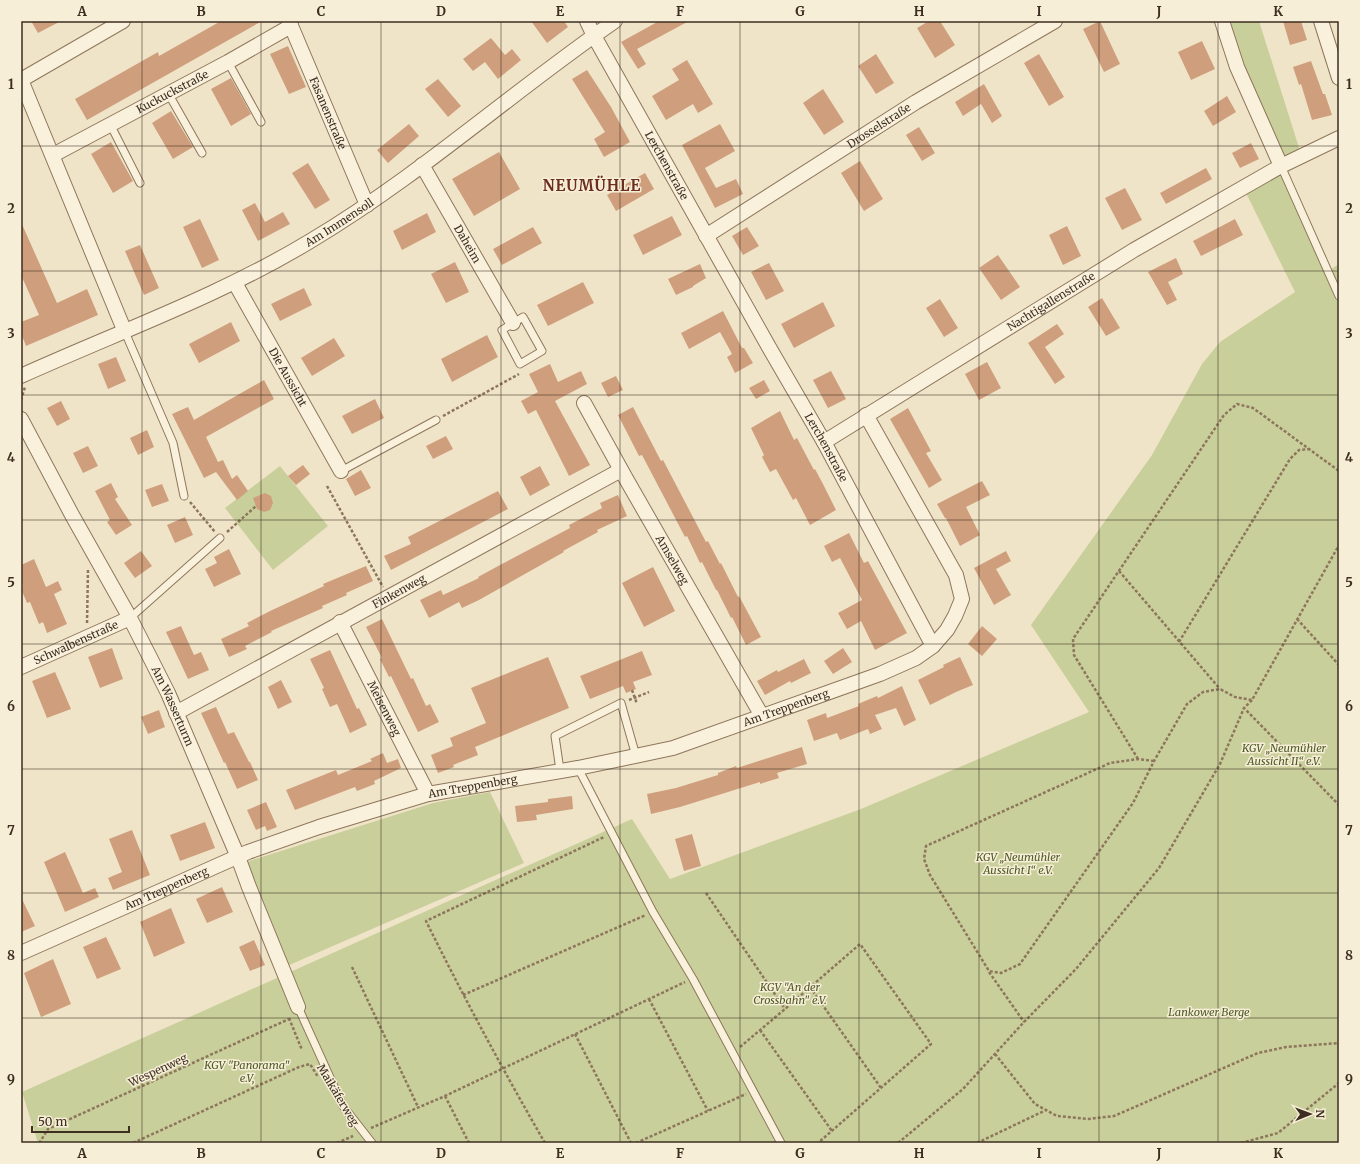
<svg xmlns="http://www.w3.org/2000/svg" width="1360" height="1164" font-family="Merriweather,serif">
  <style>
    .green { fill: #c9cf9b }
    .building { fill: #cf9f7d }
    .lines { fill: none; stroke-linecap: round; stroke-linejoin: round }
    .lane-casing { stroke: #8d765c; stroke-width: 9 }
    .street-casing { stroke: #8d765c; stroke-width: 16 }
    .path { stroke: #8d765c; stroke-width: 2.5; stroke-dasharray: 3 2; stroke-linecap: butt }
    .lane { stroke: #faf1dc; stroke-width: 7 }
    .street { stroke: #faf1dc; stroke-width: 14 }
    .grid { fill: none; stroke: #3d2e20; stroke-width: 1; stroke-opacity: 0.55 }
    .labels { text-anchor: middle; dominant-baseline: central; stroke-width: 3; stroke-linejoin: round; paint-order: stroke }
    .street-label { font-size: 11px; fill: #3d2e20; stroke: #f7eed8 }
    .park-label { font-size: 11px; font-style: italic; fill: #4d5a26; stroke: #f7eed8 }
    .district-label { font-size: 15px; font-weight: bold; letter-spacing: 1px; fill: #6b2e1e; stroke: #f7eed8 }
    .neatline { fill: none; stroke: #3d2e20; stroke-width: 1.5 }
    .grid-label { font-size: 13px; text-anchor: middle; font-weight: bold; fill: #3d2e20 }
  </style>
  <rect width="100%" height="100%" fill="#f0e4c8"/>
  <path class="green" d="M1222 21H1259L1301 154 1281 166 1328 271 1339 264V1143H38L22 1092 632 819 670 879 861 809 1089 712 1031 625 1152 455 1202 364 1220 342 1295 292 1243 187 1280 166Z
    M280 466 328 526 273 570 225 508Z
    M490 792 524 863 287 966 246 862 433 803Z"/>
  <path class="building" d="M31 21H61L38 33Z
    M221 21H262L87 120 75 99 158 52 159 56Z
    M531 21H564L568 27 547 43Z
    M659 21H689L637 49 646 64 638 69 621 42Z
    M929 21H940L955 45 935 58 917 28Z
    M1100 21 1120 64 1104 72 1083 29Z
    M1283 21H1301L1307 40 1290 45Z
    M491 38 505 55 512 49 521 60 498 79 485 62 473 71 463 59Z
    M1202 41 1215 69 1191 80 1178 52Z
    M288 46 306 87 289 94 270 54Z
    M876 54 894 83 876 94 858 66Z
    M1039 54 1064 97 1049 106 1024 63Z
    M687 60 713 104 698 113 693 104 666 120 652 96 679 80 672 69Z
    M1311 61 1323 94H1325L1332 115 1312 120 1301 84 1299 85 1293 67Z
    M587 70 611 107 630 142 604 157 594 139 605 132 572 79Z
    M231 78 251 114 231 126 211 89Z
    M438 79 461 106 448 117 425 89Z
    M984 84 1002 116 992 123 981 104 963 116 955 102Z
    M823 89 844 122 824 135 803 103Z
    M1227 96 1236 112 1213 126 1204 111Z
    M171 111 193 147 173 159 152 123Z
    M409 124 419 136 388 163 377 150Z
    M720 124 735 151 705 168 716 188 736 179 743 194 715 208 682 145Z
    M919 127 935 153 922 161 906 135Z
    M111 142 133 181 113 193 91 154Z
    M1251 143 1259 159 1240 168 1232 153Z
    M499 152 520 189 474 216 452 179Z
    M860 161 883 199 864 211 841 173Z
    M308 163 330 200 315 209 292 173Z
    M1206 168 1212 179 1166 204 1160 193Z
    M645 173 654 189 616 211 607 195Z
    M1125 188 1142 220 1122 230 1105 198Z
    M255 203 265 222 283 212 290 224 258 241 242 210Z
    M427 213 436 232 402 250 393 231Z
    M672 216 682 235 643 255 633 235Z
    M200 219 219 260 202 268 183 227Z
    M1235 219 1243 235 1201 256 1193 241Z
    M21 222 57 303 87 289 98 315 26 346 21 333V322L39 315 21 275Z
    M1067 226 1081 256 1063 265 1049 235Z
    M533 227 542 243 502 265 493 249Z
    M747 227 759 246 743 255 732 236Z
    M140 245 159 288 144 295 125 251Z
    M998 255 1020 287 1001 300 979 268Z
    M1176 258 1183 274 1168 282 1177 300 1167 305 1148 272Z
    M455 262 469 292 446 303 431 274Z
    M769 263 784 291 766 300 751 272Z
    M700 264 706 278 693 286V287L676 295 668 279Z
    M583 282 594 303 548 326 537 305Z
    M304 288 312 305 280 321 271 304Z
    M1102 298 1120 328 1106 336 1088 307Z
    M940 299 958 328 944 337 926 308Z
    M823 302 835 326 794 348 781 324Z
    M723 311 742 348H744L753 363 735 373 727 357 732 354 720 332 689 349 681 333Z
    M231 322 240 341 199 363 189 344Z
    M1057 324 1064 334 1045 347 1065 377 1055 384 1028 343Z
    M487 335 498 357 452 382 441 359Z
    M334 338 345 356 312 376 301 358Z
    M116 357 126 381 108 389 98 364Z
    M987 362 1001 388 979 400 965 374Z
    M550 364 558 382 581 371 587 384 555 401 590 465 569 476 536 410 528 414 521 401 538 392 529 374Z
    M831 371 846 399 828 408 813 380Z
    M616 376 623 390 608 397 601 383Z
    M264 380 274 399 206 437 218 462 223 460 232 479 237 475 248 491 237 500 216 472 204 478 172 414 188 407 194 420Z
    M764 380 770 391 756 399 749 388Z
    M375 399 384 418 352 434 342 416Z
    M61 401 70 419 57 426 47 408Z
    M633 407 661 461 663 460 706 542 708 541 720 564 721 563 738 597 739 596 761 637 746 645 732 617 731 618 717 590H716L702 562 700 563 687 536 685 537 642 455 639 456 618 415Z
    M908 408 931 451 926 453 942 480 929 488 890 419Z
    M780 411 794 440 797 438 814 470 815 469 823 484 836 510 810 525 796 498 793 500 776 469 770 472 762 457 764 455 751 428Z
    M147 430 154 447 138 455 130 438Z
    M446 436 453 449 433 459 426 446Z
    M88 446 98 466 83 473 73 453Z
    M303 465 310 474 296 485 288 476Z
    M540 466 550 485 530 496 520 477Z
    M361 470 371 488 355 496 346 479Z
    M982 481 990 495 966 507 980 535 960 546 946 518H945L937 504Z
    M111 483 118 497 115 499 132 525 116 535 107 522 110 520 95 491Z
    M162 484 169 501 152 507 145 490Z
    M498 491 508 509 391 570 384 556 411 544 408 537Z
    M265 493 271 496 273 503 270 510 264 512 257 509 253 498Z
    M618 495 627 516 597 530 598 532 563 551 564 552 479 600 462 608 459 602 429 618 420 600 441 590 443 595 479 578 478 577 500 565 570 528 569 525 602 508 600 503Z
    M185 517 193 535 175 543 167 525Z
    M849 533 864 563 868 561 907 633 875 650 861 621 847 629 838 613 862 600 840 558 832 562 824 546Z
    M229 549 241 574 214 587 205 569 217 563 214 557Z
    M141 551 152 566 135 578 124 563Z
    M1006 551 1011 561 996 569 1011 595 994 605 974 568Z
    M34 559 46 587 58 581 62 590 54 594 67 624 47 633 43 622 39 624 30 602 27 603 22 591 23 585 21 580V565Z
    M366 566 373 581 346 593 347 595 322 606 323 608 271 631 272 632 245 646 247 649 229 657 221 639 249 626 247 623 270 611 324 586 323 584Z
    M653 567 675 611 644 627 622 583Z
    M382 619 411 679 413 678 426 706 430 704 439 722 418 732 391 676 389 677 380 659 382 658 366 627Z
    M181 626 194 655 201 652 209 670 188 679 166 632Z
    M982 626 997 639 982 656 968 644Z
    M112 648 123 679 100 688 88 657Z
    M843 648 852 662 833 674 824 661Z
    M330 650 357 709 359 708 367 725 350 733 337 704 330 707 322 689 324 688 310 659Z
    M642 651 652 675 633 682 636 689 626 693 623 686 590 699 580 676Z
    M548 657 569 708 475 747 478 755 453 765 454 767 438 773 431 755 453 746 450 738 486 723 471 688Z
    M960 657 973 685 956 692 930 705 918 680 944 667 943 665Z
    M804 659 811 673 791 683 790 681 765 695 757 681 777 670 778 672Z
    M55 672 71 709 47 718 32 681Z
    M281 680 292 702 278 709 268 687Z
    M902 686 916 720 904 726 896 708 875 715 882 729 870 734 868 729 840 740 837 733 814 741 807 720 826 713 827 718 859 706 858 704 877 696 878 698Z
    M216 707 228 734 234 732 249 762H250L258 780 237 789 225 762 224 763 201 713Z
    M159 710 165 727 148 734 141 717Z
    M802 747 807 764 777 773 779 778 760 784V782L680 807 651 814 647 794 676 788 718 775V773L736 766 737 768Z
    M383 753 387 763 398 759 401 768 374 781 375 784 357 791 355 787 295 810 286 790 336 770 338 775 372 761 370 759Z
    M572 796 573 809 536 815 537 820 517 822 515 806 548 802V799Z
    M266 802 277 827 267 831 265 826 256 830 247 810Z
    M205 822 215 848 180 861 170 835Z
    M132 830 150 875 113 890 108 878 122 872 109 839Z
    M692 834 701 866 684 871 675 839Z
    M65 852 83 893 95 888 99 897 65 912 44 862Z
    M222 887 233 912 207 923 196 899Z
    M21 897 35 926 21 932Z
    M171 908 185 943 154 957 140 922Z
    M106 937 121 969 97 979 83 947Z
    M254 940 265 965 250 971 239 947Z
    M53 959 71 1004 41 1017 24 973Z"/>
  <g class="lines">
    <defs>
      <path id="lane" d="M228 62 261 122
        M168 93 202 153
        M110 124 140 183
        M1281 166 1339 296
        M523 317 542 351 520 364 502 330Z
        M125 332 173 443 184 496
        M341 471 436 420
        M130 618 220 538
        M578 768 653 912 693 979 781 1143
        M560 770 555 736 621 703 636 756
        M298 1007 343 1106 372 1143"/>
      <g id="street">
        <path id="s1" d="M289 21 367 205"/>
        <path id="s2" d="M587 21 594 36 770 349 824 442 933 646"/>
        <path d="M1222 21 1237 67 1281 166"/>
        <path d="M1321 21 1339 78"/>
        <path d="M21 80 125 332"/>
        <path d="M21 80 123 21"/>
        <path id="s3" d="M53 155 228 62 291 26"/>
        <path id="s4" d="M422 165 513 323"/>
        <path id="s5" d="M706 236 916 102 1055 21"/>
        <path id="s6" d="M235 283 341 471"/>
        <path id="s7" d="M21 376C118 332 220 296 312 240 419 176 512 92 615 21"/>
        <path id="s8" d="M584 403 625 477 762 716"/>
        <path id="s9" d="M21 419 72 515 130 618 168 693 238 857 249 887 298 1007"/>
        <path id="s10" d="M824 442 1134 250 1281 166 1339 138"/>
        <path id="s11" d="M340 622 428 794"/>
        <path id="s12" d="M21 667 130 618"/>
        <path id="s13" d="M176 713 621 470"/>
        <path id="s14" d="M21 953 248 852 319 827 428 794 578 768 673 748 880 674 916 658 933 646 947 630 955 616 962 599 956 575 866 415"/>
      </g>
    </defs>
    <use href="#lane" class="lane-casing"/>
    <use href="#street" class="street-casing"/>
    <path class="path" d="M21 400 25 387
      M443 416 519 374
      M327 486 383 587
      M190 502 215 532
      M227 532 256 506
      M1119 571 1220 689
      M1297 619 1339 665
      M87 623 88 570
      M1179 642 1290 459 1299 450 1309 449
      M632 690 637 704
      M629 700 649 692
      M1252 700 1244 708 1339 805
      M1138 759 1074 655 1073 639 1224 415 1237 404 1253 408 1339 471
      M1154 761 1138 759 1110 763 926 846 924 859 930 875 989 971 1001 973 1020 964 1133 803 1154 761 1187 704 1203 692 1220 689 1235 697 1252 700 1339 545
      M706 893 785 1009
      M352 967 418 1107
      M989 972 1024 1022
      M810 987 881 1088
      M463 995 646 915
      M649 999 708 1111
      M289 1018 302 1050
      M760 1030 832 1131
      M575 1034 631 1143
      M740 1047 785 1009 860 944 931 1044 818 1143
      M995 1054 1035 1104 1057 1116 1088 1119 1114 1116 1258 1053 1286 1047 1339 1043
      M445 1096 469 1143
      M371 1128 445 1096 685 982
      M41 1143 40 1142 48 1129 289 1019
      M133 1143 299 1067 310 1064 318 1077
      M337 1143 353 1136
      M545 1143C503 1070 463 996 426 921L604 837
      M636 1143 746 1094
      M898 1143 963 1089 1024 1022 1076 969 1159 868 1220 764 1244 708
      M977 1143 1046 1110
      M1241 1143 1278 1133 1339 1083"/>
    <use href="#lane" class="lane"/>
    <use href="#street" class="street"/>
  </g>
  <path class="grid" d="M142 21V1143M261 21V1143M381 21V1143M501 21V1143M620 21V1143M740 21V1143M859 21V1143M979 21V1143M1099 21V1143M1218 21V1143M21 146H1339M21 271H1339M21 395H1339M21 520H1339M21 644H1339M21 769H1339M21 893H1339M21 1018H1339"/>
  <g class="labels">
    <g class="street-label">
      <text stroke="none"><textPath href="#s3" startOffset="135">Kuckuckstraße</textPath></text>
      <text stroke="none"><textPath href="#s1" startOffset="100">Fasanenstraße</textPath></text>
      <text stroke="none"><textPath href="#s5" startOffset="205">Drosselstraße</textPath></text>
      <text stroke="none"><textPath href="#s2" startOffset="165">Lerchenstraße</textPath></text>
      <text stroke="none"><textPath href="#s7" startOffset="354">Am Immensoll</textPath></text>
      <text stroke="none"><textPath href="#s4" startOffset="91">Daheim</textPath></text>
      <text stroke="none"><textPath href="#s10" startOffset="267">Nachtigallenstraße</textPath></text>
      <text stroke="none"><textPath href="#s6" startOffset="108">Die Aussicht</textPath></text>
      <text stroke="none"><textPath href="#s2" startOffset="489">Lerchenstraße</textPath></text>
      <text stroke="none"><textPath href="#s8" startOffset="180">Amselweg</textPath></text>
      <text stroke="none"><textPath href="#s13" startOffset="254">Finkenweg</textPath></text>
      <text stroke="none"><textPath href="#s12" startOffset="60">Schwalbenstraße</textPath></text>
      <text stroke="none"><textPath href="#s9" startOffset="325">Am Wasserturm</textPath></text>
      <text stroke="none"><textPath href="#s14" startOffset="807">Am Treppenberg</textPath></text>
      <text stroke="none"><textPath href="#s11" startOffset="97">Meisenweg</textPath></text>
      <text stroke="none"><textPath href="#s14" startOffset="483">Am Treppenberg</textPath></text>
      <text stroke="none"><textPath href="#s14" startOffset="159">Am Treppenberg</textPath></text>
      <text transform="translate(158 1070) rotate(-25)">Wespenweg</text>
      <text transform="translate(338 1095) rotate(59)">Maikäferweg</text>
    </g>
    <g class="park-label">
      <text x="1284" y="748">KGV „Neumühler<tspan x="1284" dy="13">Aussicht II“ e.V.</tspan></text>
      <text x="1018" y="857">KGV „Neumühler<tspan x="1018" dy="13">Aussicht I“ e.V.</tspan></text>
      <text x="790" y="987">KGV "An der<tspan x="790" dy="13">Crossbahn" e.V.</tspan></text>
      <text x="1209" y="1012">Lankower Berge</text>
      <text x="247" y="1065">KGV "Panorama"<tspan x="247" dy="13">e.V,</tspan></text>
    </g>
    <g class="district-label">
      <text x="592" y="185">NEUMÜHLE</text>
    </g>
  </g>
  <rect width="1360" height="1164" fill="none" stroke="#f7eed8" stroke-width="44"/>
  <g transform="translate(1310 1114) rotate(89)" stroke="#f7eed8" stroke-width="3" paint-order="stroke">
  <path d="M0-3L7 15L0 10L-7 15Z" fill="#3d2e20"/>
  <text y="-6" font-size="11" font-weight="bold" text-anchor="middle" fill="#3d2e20">N</text>
  </g>
  <path d="M32 1126v6h97v-6" fill="none" stroke="#3d2e20" stroke-width="2"/>
  <text x="38" y="1126" font-size="12" fill="#3d2e20" stroke="#f7eed8" stroke-width="3" paint-order="stroke">50 m</text>
  <rect x="22" y="22" width="1316" height="1120" class="neatline"/>
  <g class="grid-label">
    <text x="82" y="16">A</text>
    <text x="201" y="16">B</text>
    <text x="321" y="16">C</text>
    <text x="441" y="16">D</text>
    <text x="560" y="16">E</text>
    <text x="680" y="16">F</text>
    <text x="800" y="16">G</text>
    <text x="919" y="16">H</text>
    <text x="1039" y="16">I</text>
    <text x="1159" y="16">J</text>
    <text x="1278" y="16">K</text>
    <text x="11" y="89">1</text>
    <text x="1349" y="89">1</text>
    <text x="11" y="213">2</text>
    <text x="1349" y="213">2</text>
    <text x="11" y="338">3</text>
    <text x="1349" y="338">3</text>
    <text x="11" y="462">4</text>
    <text x="1349" y="462">4</text>
    <text x="11" y="587">5</text>
    <text x="1349" y="587">5</text>
    <text x="11" y="711">6</text>
    <text x="1349" y="711">6</text>
    <text x="11" y="835">7</text>
    <text x="1349" y="835">7</text>
    <text x="11" y="960">8</text>
    <text x="1349" y="960">8</text>
    <text x="11" y="1084">9</text>
    <text x="1349" y="1084">9</text>
    <text x="82" y="1158">A</text>
    <text x="201" y="1158">B</text>
    <text x="321" y="1158">C</text>
    <text x="441" y="1158">D</text>
    <text x="560" y="1158">E</text>
    <text x="680" y="1158">F</text>
    <text x="800" y="1158">G</text>
    <text x="919" y="1158">H</text>
    <text x="1039" y="1158">I</text>
    <text x="1159" y="1158">J</text>
    <text x="1278" y="1158">K</text>
  </g>
</svg>
